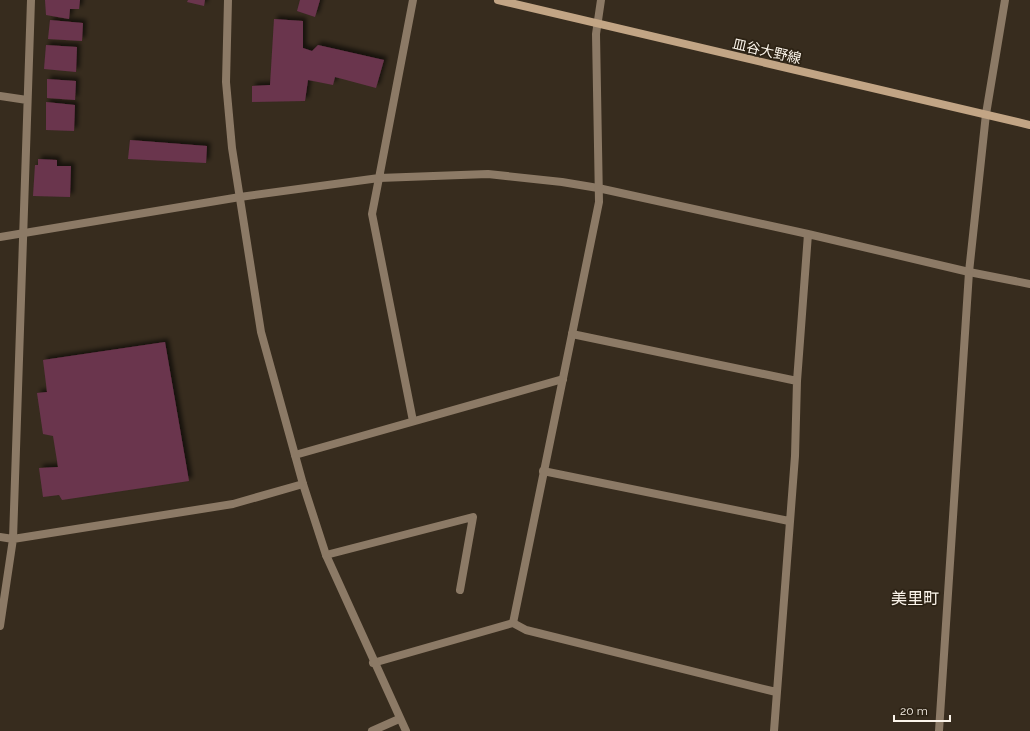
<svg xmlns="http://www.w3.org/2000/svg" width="1030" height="731" font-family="Raleway,'Noto Sans JP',sans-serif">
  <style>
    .building { fill: #6a354e; filter: url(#shadow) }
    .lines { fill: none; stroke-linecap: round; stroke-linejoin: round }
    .service { stroke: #8c7a66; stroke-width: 8 }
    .minor { stroke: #8c7a66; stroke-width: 8 }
    .tertiary { stroke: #8c7a66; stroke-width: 8 }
    .secondary { stroke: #c2a585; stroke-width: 8 }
    .labels { text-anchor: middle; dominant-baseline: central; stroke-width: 3.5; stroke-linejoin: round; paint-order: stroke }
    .street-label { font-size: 14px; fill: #fbf4ea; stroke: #2c2214 }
    .quarter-label { font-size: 16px; fill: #fbf4ea; stroke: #2c2214 }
  </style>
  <defs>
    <filter id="shadow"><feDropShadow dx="3.5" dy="-3.5" stdDeviation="2" flood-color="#0009"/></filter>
  </defs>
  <rect width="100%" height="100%" fill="#372c1e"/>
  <path class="building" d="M45 0H80L79 9H70L69 19 46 15Z
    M188 0H205L204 6 187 2Z
    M300 0H320L315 17 297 11Z
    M274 19 303 21V48L312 51 318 45 384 60 376 88 335 77 333 85 308 80 305 101 252 102V86L270 85Z
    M50 20 83 23 82 41 48 39Z
    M46 45 77 47 76 72 44 69Z
    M47 79 76 81 75 100 47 98Z
    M46 102 75 105 74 131 46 130Z
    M130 140 207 146 206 163 128 159Z
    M38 159 57 160V166H71L70 197 33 196 35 165H38Z
    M165 342 189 481 62 500 59 495 43 497 39 468 58 467 53 436 43 434 37 393 47 392 43 360Z"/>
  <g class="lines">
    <path class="service" d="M379 178 372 214 413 421
      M295 455 563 379
      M326 555 473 517 460 590"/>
    <path class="minor" d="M0 96 27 100
      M379 178 413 0
      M240 197 379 178 488 174 562 182 598 188 808 234 969 272 1030 284
      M572 334 797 381
      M543 471 789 521
      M0 537 13 539 233 504 303 484
      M0 626 13 539 31 0
      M373 663 513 623 526 630 776 692
      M372 731 399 719
      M774 731 795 456 797 381 808 234"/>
    <path class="tertiary" d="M228 0 226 82 232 148 261 332 303 484 326 555 406 731
      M0 237 240 197
      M513 623 599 202 596 34 601 0
      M939 731 969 272 986 114 1005 0"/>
    <path class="secondary" d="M498 0 1030 125"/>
  </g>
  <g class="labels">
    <g class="street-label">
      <text transform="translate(767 51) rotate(13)">皿谷大野線</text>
    </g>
    <g class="quarter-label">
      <text x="915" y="598">美里町</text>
    </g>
  </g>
  <path d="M894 715v6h56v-6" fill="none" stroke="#fbf4ea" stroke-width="2"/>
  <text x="900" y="715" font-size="12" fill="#fbf4ea" stroke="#2c2214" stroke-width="3" paint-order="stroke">20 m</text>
</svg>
